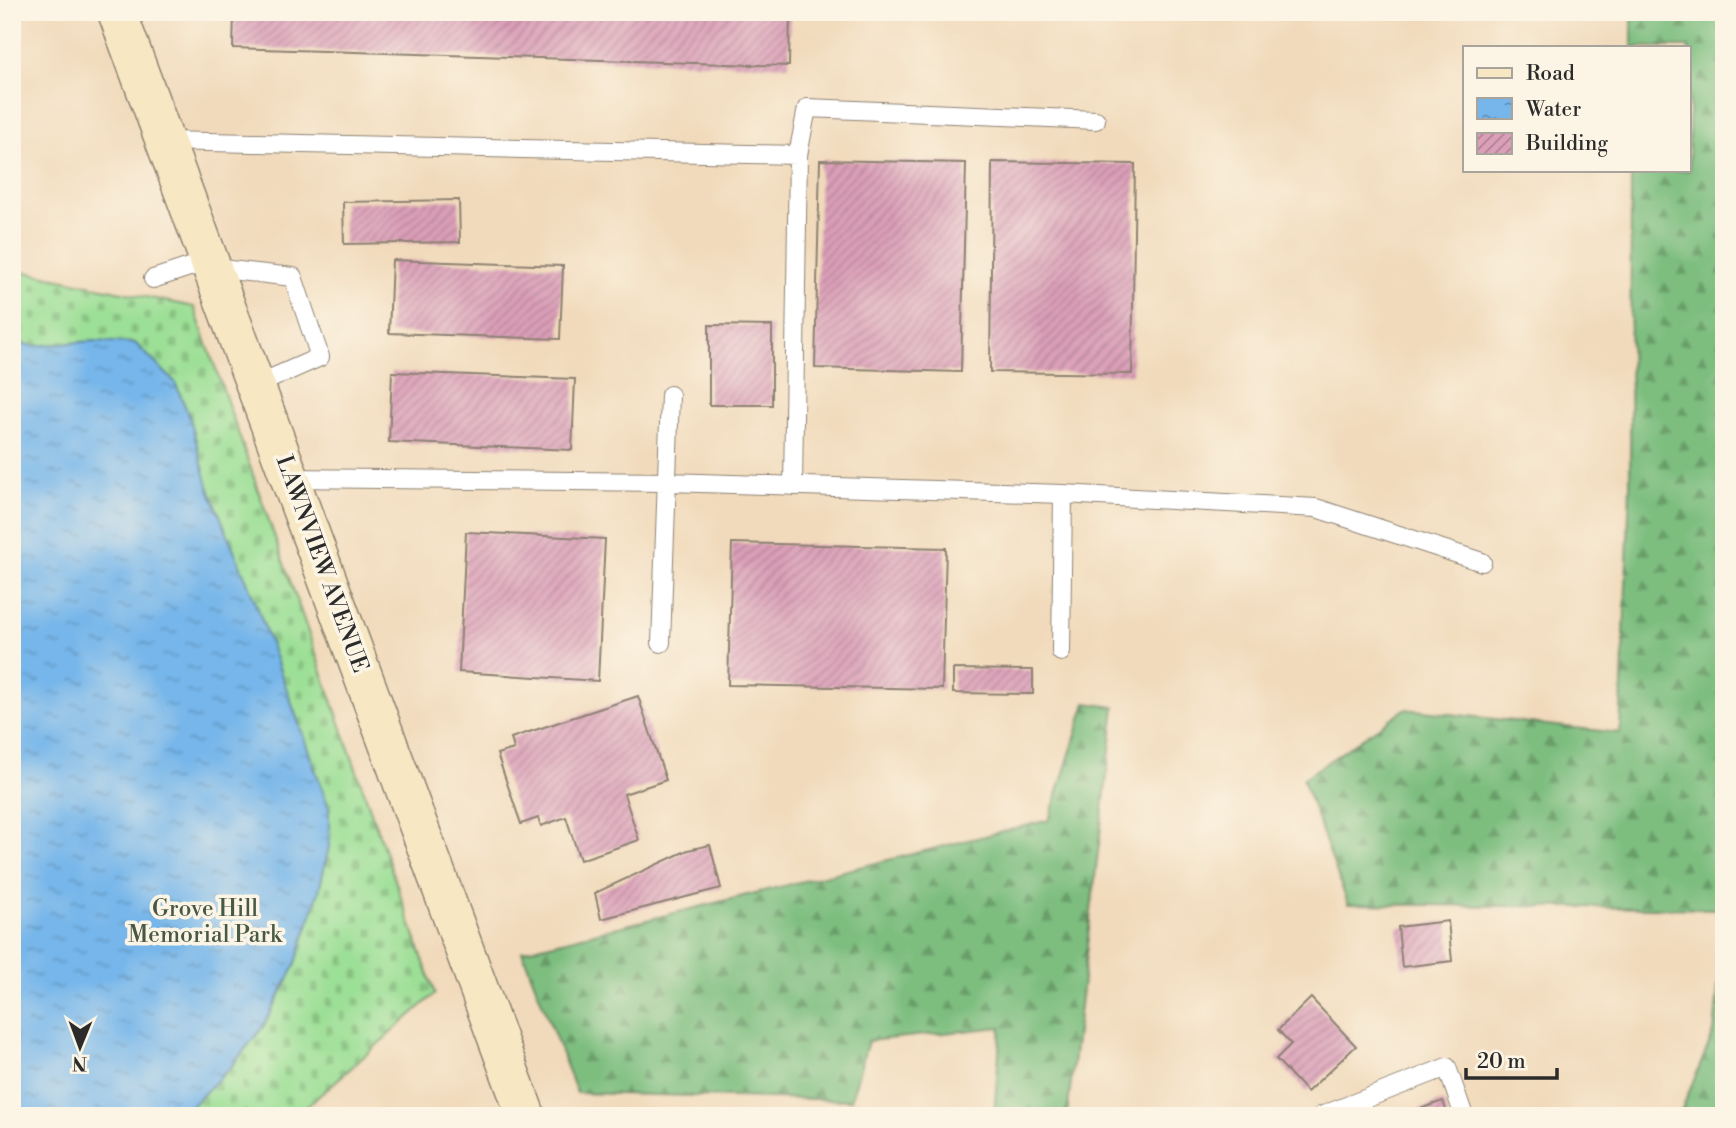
<svg xmlns="http://www.w3.org/2000/svg" width="1736" height="1128" font-family="'Libre Bodoni',serif">
  <style>
    .forest { fill: url(#forest-firs); stroke: #547455; stroke-width: 2 }
    .cemetery { fill: url(#cemetery-stones); stroke: #648560; stroke-width: 2 }
    .water { fill: url(#water-ripples); stroke: #50708a; stroke-width: 2 }
    .building { fill: url(#building-hatch) }
    .lines { fill: none; stroke-linecap: round; stroke-linejoin: round }
    .lane-casing { stroke: #8e8273; stroke-width: 20 }
    .secondary-casing { stroke: #8e8273; stroke-width: 41 }
    .lane { stroke: #fff; stroke-width: 18 }
    .secondary { stroke: #f7e8c3; stroke-width: 38 }
    .labels { text-anchor: middle; dominant-baseline: central; stroke-width: 7; stroke-linejoin: round; paint-order: stroke }
    .street-label { font-size: 23px; fill: #2b2b2b; stroke: #fcf5e5 }
    .park-label { font-size: 23px; fill: #475846; stroke: #fcf5e5 }
  </style>
  <defs>
    <pattern id="forest-firs" width="22" height="20" patternUnits="userSpaceOnUse" patternTransform="scale(1.75)"><rect width="22" height="20" fill="#7dbe7f"/><path d="M5 1l3.5 6h-7zM16 11l3.5 6h-7z" fill="#679b68"/></pattern>
    <pattern id="cemetery-stones" width="16" height="16" patternUnits="userSpaceOnUse" patternTransform="scale(1.75)"><rect width="16" height="16" fill="#9cdf96"/><path d="M2 7V4a2 2 0 0 1 4 0v3zM10 15v-3a2 2 0 0 1 4 0v3z" fill="#87c081"/></pattern>
    <pattern id="water-ripples" width="26" height="14" patternUnits="userSpaceOnUse" patternTransform="scale(1.75)"><rect width="26" height="14" fill="#76b6ea"/><path d="M2 4q2-2 4 0t4 0M15 11q2-2 4 0t4 0" fill="none" stroke="#6194be"/></pattern>
    <pattern id="building-hatch" width="6" height="6" patternUnits="userSpaceOnUse" patternTransform="scale(1.75)"><rect width="6" height="6" fill="#db9fb8"/><path d="M-1 1l2-2M0 6l6-6M5 7l2-2" fill="none" stroke="#b28296"/></pattern>
  </defs>
  <rect width="100%" height="100%" fill="#fcf5e5"/>
  <filter id="ink" filterUnits="userSpaceOnUse"><feTurbulence type="fractalNoise" baseFrequency=".0143" numOctaves="2"/><feDisplacementMap in="SourceGraphic" scale="14" xChannelSelector="R" yChannelSelector="G"/><feConvolveMatrix kernelMatrix="1 2 1 2 8 2 1 2 1" color-interpolation-filters="sRGB"/></filter>
  <filter id="wash" filterUnits="userSpaceOnUse"><feTurbulence type="fractalNoise" baseFrequency=".00686" numOctaves="4" result="noise"/><feDisplacementMap in="SourceGraphic" scale="28" xChannelSelector="R" yChannelSelector="G"/><feGaussianBlur stdDeviation="1.57" result="paint"/><feColorMatrix in="noise" values="0 0 0 0 0 0 0 0 0 0 0 0 0 0 0 0 0 1.4 0 .05"/><feComposite in="paint" operator="in"/></filter>
  <g filter="url(#wash)">
    <rect width="100%" height="100%" fill="#f1dabb"/>
    <path class="forest" d="M1632 12H1724V909L1348 904 1303 779 1405 709 1620 733 1630 486 1631 170H1689V47H1632Z
      M1086 703 1115 707 1067 1116H994L1001 1027 868 1041 851 1100 577 1093 522 951 1049 820Z
      M1724 924V1116H1679L1714 1032Z"/>
    <path class="cemetery" d="M12 269 194 307 435 994 296 1116H12Z"/>
    <path class="water" d="M92 341 135 343 175 382 190 418 208 486 257 606 329 808V847L319 891 295 966 263 1027 230 1068 181 1116H12V342L34 346Z"/>
    <g id="blocks">
      <path class="building" d="M234 12H790L789 66 233 48Z
        M820 160 966 163 961 372 815 368Z
        M992 162 1135 164 1132 374 990 372Z
        M459 200 460 242 344 244 343 202Z
        M392 260 563 266 560 339 389 333Z
        M709 325 772 326V405H709Z
        M392 372 575 379 572 450 389 442Z
        M466 532 605 539 598 681 459 672Z
        M732 543 946 548 942 689 728 685Z
        M953 669 1033 670V694L953 693Z
        M638 696 666 780 624 794 639 840 580 860 566 817 541 826 538 818 521 824 497 754 514 749 511 738Z
        M710 845 721 888 601 919 595 893 688 850Z
        M1448 921 1452 961 1402 967 1398 927Z
        M1311 998 1356 1046 1307 1092 1276 1059 1291 1044 1278 1030Z
        M1443 1101 1448 1116H1402V1115Z"/>
    </g>
  </g>
  <g filter="url(#ink)">
    <use href="#blocks" fill-opacity="0" stroke="#8e8273" stroke-width="2"/>
    <g class="lines">
      <defs>
        <path id="lane" d="M164 141 798 155 793 486
          M798 155 807 108 1096 120
          M212 268 293 277 320 357 254 386
          M153 279 208 261
          M291 478 668 482 1063 494 1316 508 1482 562
          M661 643 670 395
          M1061 652 1063 494
          M1321 1116 1447 1067 1464 1116"/>
        <path id="secondary" d="M117 12 526 1116"/>
      </defs>
      <use href="#lane" class="lane-casing"/>
      <use href="#secondary" class="secondary-casing"/>
      <use href="#lane" class="lane"/>
      <use href="#secondary" class="secondary"/>
    </g>
  </g>
  <g class="labels">
    <g class="street-label">
      <text transform="translate(322 564) rotate(70)">LAWNVIEW AVENUE</text>
    </g>
    <g class="park-label">
      <text x="205" y="909">Grove Hill<tspan x="205" dy="26">Memorial Park</tspan></text>
    </g>
  </g>
  <rect width="1736" height="1128" fill="none" stroke="#fcf5e5" stroke-width="42"/>
  <rect x="1463" y="46" width="228" height="126" fill="#fcf5e5" stroke="#a8a49b" stroke-width="2"/>
  <rect x="1477" y="68" width="35" height="10" fill="#f7e8c3" stroke="#a8a49b" stroke-width="2"/>
  <text x="1526" y="80" font-size="21" fill="#2b2b2b">Road</text>
  <rect x="1477" y="98" width="35" height="21" fill="url(#water-ripples)" stroke="#a8a49b" stroke-width="2"/>
  <text x="1526" y="116" font-size="21" fill="#2b2b2b">Water</text>
  <rect x="1477" y="133" width="35" height="21" fill="url(#building-hatch)" stroke="#a8a49b" stroke-width="2"/>
  <text x="1526" y="150" font-size="21" fill="#2b2b2b">Building</text>
  <g transform="translate(80 1047) rotate(181)" stroke="#fcf5e5" stroke-width="5" paint-order="stroke">
  <path d="M0-5L12 26L0 18L-12 26Z" fill="#2b2b2b"/>
  <text y="-10" font-size="19" font-weight="bold" text-anchor="middle" fill="#2b2b2b">N</text>
  </g>
  <path d="M1466 1068v10h91v-10" fill="none" stroke="#2b2b2b" stroke-width="3.5"/>
  <text x="1477" y="1068" font-size="21" fill="#2b2b2b" stroke="#fcf5e5" stroke-width="5" paint-order="stroke">20 m</text>
</svg>
